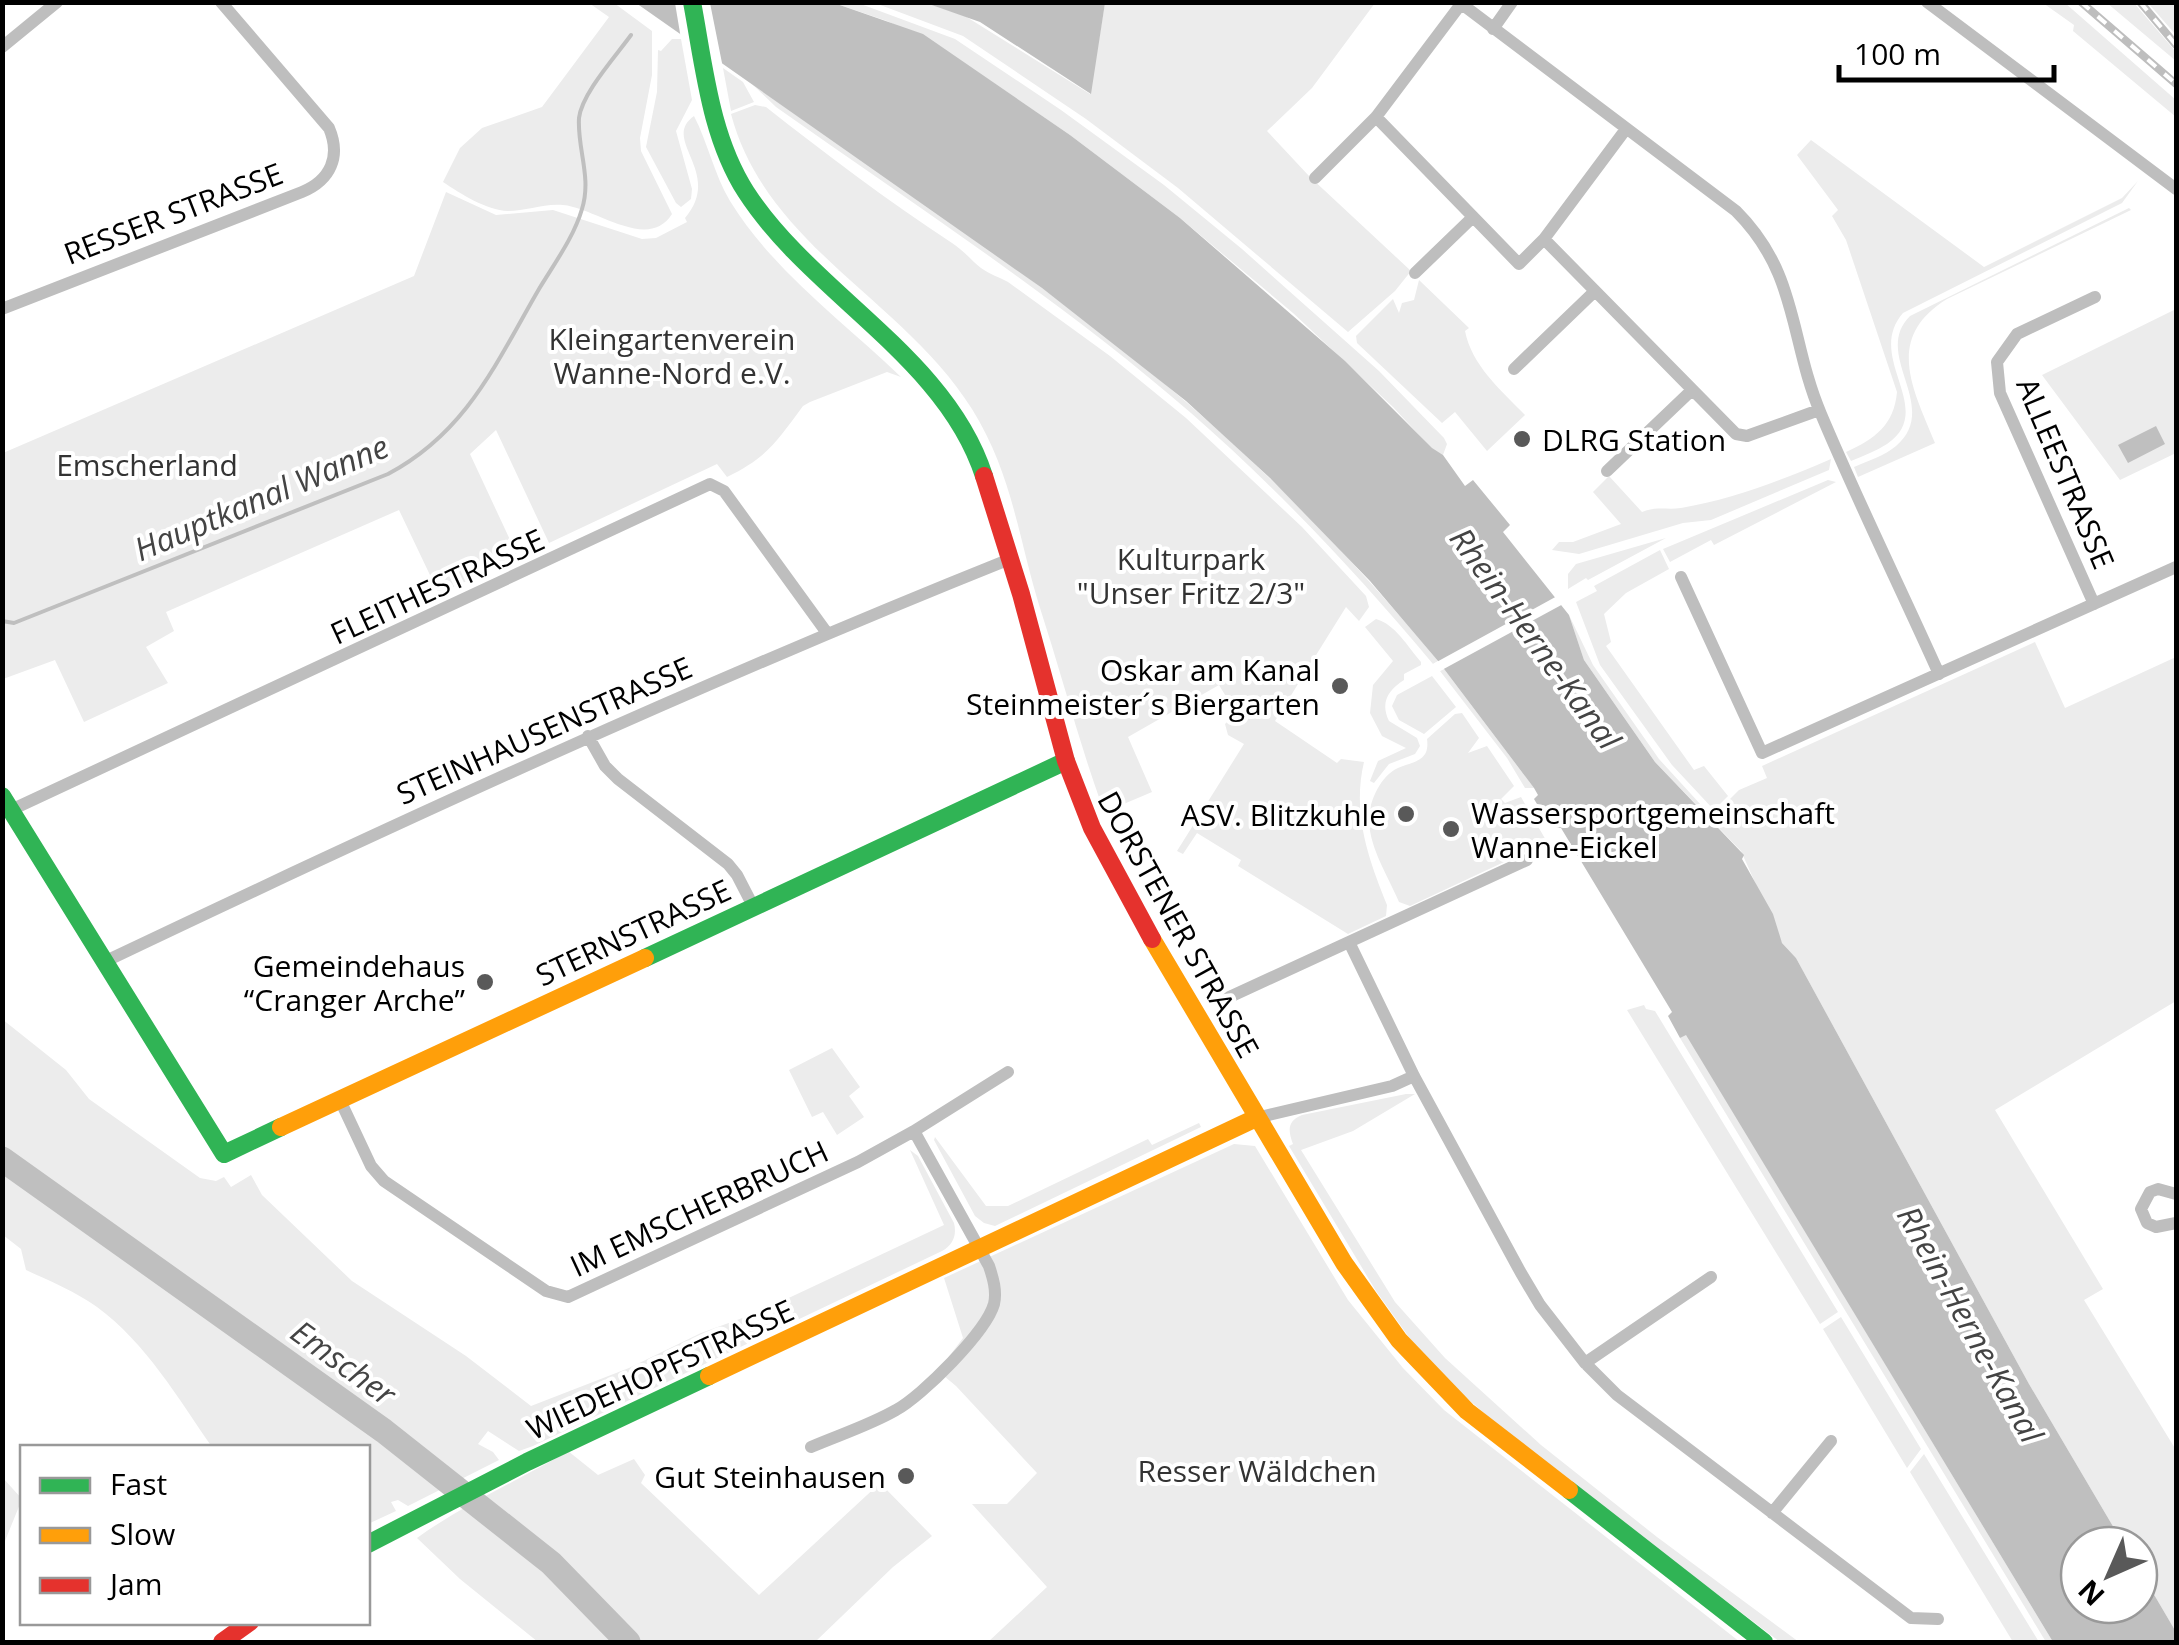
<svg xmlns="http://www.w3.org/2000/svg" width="2179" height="1645" font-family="'Open Sans',sans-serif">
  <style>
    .green { fill: #ececec }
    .water { fill: #bfbfbf }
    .pier { fill: #fff }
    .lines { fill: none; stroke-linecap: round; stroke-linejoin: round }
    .stream { stroke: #bfbfbf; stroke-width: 4 }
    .river { stroke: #bfbfbf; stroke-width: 25 }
    .street { stroke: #bebebe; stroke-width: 12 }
    .fast { stroke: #30b455; stroke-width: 18 }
    .slow { stroke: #ff9f0a; stroke-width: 18 }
    .jam { stroke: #e5322d; stroke-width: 18 }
    .rail-casing { stroke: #bebebe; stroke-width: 8 }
    .rail { stroke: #fff; stroke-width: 4; stroke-dasharray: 11; stroke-linecap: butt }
    .poi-dot { fill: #595959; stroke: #fff; stroke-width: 4 }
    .labels { text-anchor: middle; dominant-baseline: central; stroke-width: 8; stroke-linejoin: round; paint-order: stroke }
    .street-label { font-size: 30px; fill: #000; stroke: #fff }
    .park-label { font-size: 30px; fill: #333; stroke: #fff }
    .poi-label { font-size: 30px; fill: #000; stroke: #fff; text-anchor: end }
    .water-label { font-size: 32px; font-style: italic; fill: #444; stroke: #fff }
  </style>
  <rect width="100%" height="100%" fill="#fff"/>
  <path class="green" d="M589 3H614L652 31V75L640 138 641 151 672 214C648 252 596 208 563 205 545 203 526 211 508 211 486 210 461 194 443 182L460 148 482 128 542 107 609 17Z
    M834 3H858L955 39 1061 110 1164 185 1242 249 1379 371 1444 438 1447 444 1443 455 1432 449 1393 407 1293 313 1180 218 1070 135 938 45 887 21Z
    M875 3H926L965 16 1090 94 1105 3H1375L1312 88 1267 131 1309 176 1411 271 1395 291 1348 332 1178 188 1086 119 963 36Z
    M2043 3H2065L2176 100V117L2073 31 2074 25Z
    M2107 3H2134L2176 52V61Z
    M2148 3H2176V35Z
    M672 39H681L692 100 676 131 692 189 691 199 681 207 676 203 646 147 657 92 658 50 661 51Z
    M723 68 743 82 754 102 731 111Z
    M752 84C898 187 1049 285 1185 401 1277 480 1361 568 1438 661L1433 664C1358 574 1279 490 1191 413 1061 300 916 206 776 107Z
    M755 105 766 107C827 155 888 201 952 243 963 250 971 260 981 268 989 274 999 277 1008 282L1110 356 1186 418 1302 527 1366 596 1369 607 1359 621 1346 607 1275 721 1337 763 1341 759 1364 762C1352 813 1368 858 1387 905L1386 916 1348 934 1238 866 1241 860 1197 833 1183 854 1177 851 1244 744 1228 735 1225 724 1236 713 1219 685 1128 737 1152 792 1119 806 1115 797 1101 803C1078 739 1061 672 1040 608 1018 538 1013 475 972 409 903 299 766 246 731 114Z
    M694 116C708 143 714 174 730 201 773 271 843 321 901 377L887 372 810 402 803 406C777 441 768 457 727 477L717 464 549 543 496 430 470 454 518 557 439 594 399 510 166 612 174 631 146 647 168 683 84 722 55 660 3 679V453L414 276 446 192 496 215 553 210 642 239 656 238 687 222 685 218C724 172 660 140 694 116Z
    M1811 140 1984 267 2122 198 2138 181 2122 203 1903 313C1864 358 1938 409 1887 444 1876 451 1863 456 1851 461L1846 452C1875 439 1894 425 1897 392L1846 240 1832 216 1838 210 1797 155Z
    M2129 208 2131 210 1947 299C1884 338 1913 389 1935 443L1858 477 1854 467C1868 461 1884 456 1896 446 1942 406 1871 355 1910 316Z
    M1419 280 1469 328 1465 331C1472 366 1501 390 1525 415L1487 451 1455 412 1442 423 1357 343 1356 336 1393 299 1399 313 1402 303 1414 300Z
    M2176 309V453L2120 480 2042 375Z
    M1831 459 1829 470 1711 520 1683 523 1579 554 1552 550 1559 542H1573L1621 524 1593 492 1609 476 1642 512C1655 506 1667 510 1681 508 1734 499 1782 480 1831 459Z
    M1828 480 1836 482 1714 545 1711 540 1670 562 1663 549Z
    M1666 538 1588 580 1586 578 1568 589V574L1576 564Z
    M1660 550 1669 569 1626 593 1604 614 1611 642 1606 646 1694 770 1704 766 1728 796 1714 810 1672 765 1600 665 1576 602 1597 591 1594 586Z
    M1569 615 1593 665 1659 759 1712 817 1739 790 1767 778 1762 766 2035 642 2065 708 2176 657V1001L1995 1110 2103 1289 2084 1300 2176 1450V1632L2139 1569V1545H2124L2029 1384 1796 958 1782 943 1741 851 1655 762 1584 660Z
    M1376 619C1395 624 1408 647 1421 662V665L1404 674V680C1388 690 1380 703 1389 721L1417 738 1420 746 1415 754 1389 764 1374 783 1370 781 1378 761 1406 748 1382 736 1370 713 1373 685 1393 661 1365 627Z
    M1444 669 1534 788H1525L1507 758 1440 671Z
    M1432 676 1456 707 1424 734 1399 720 1392 706 1397 695Z
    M1462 713 1479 738 1468 753 1487 746 1514 786 1501 799 1505 803 1521 797 1547 842 1410 906 1399 902C1388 876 1370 849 1369 821 1368 803 1381 775 1398 768 1415 761 1430 761 1427 739L1455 714Z
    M1644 1005 1646 1009 1655 1011 1838 1312 1820 1324 1627 1010Z
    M2 1019 66 1070 89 1099 200 1178 216 1181 224 1177 231 1187 251 1175 262 1195 352 1281 466 1356 531 1406 629 1368 701 1333 759 1312 944 1225 910 1150 918 1156 954 1223C957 1235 953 1245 942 1251L533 1446 519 1451 488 1431 478 1444 493 1452 499 1460 408 1506 398 1500 391 1502 396 1511 368 1524V1448L212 1447C178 1398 146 1343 97 1307 76 1292 50 1281 26 1270L21 1249 3 1235Z
    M1686 1034 2053 1642H2046L1680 1038Z
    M832 1048 860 1087 849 1096 864 1117 837 1135 823 1112 812 1117 789 1070Z
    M1406 1094H1415L1353 1131 1301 1150 1395 1302 1445 1358 1541 1445 1657 1537 1799 1642H1780L1515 1440 1452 1385 1416 1347 1376 1291 1289 1146 1293 1144C1288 1131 1287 1121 1302 1115Z
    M1199 1123 1201 1127 995 1226 984 1223 975 1216 934 1140 935 1137 986 1206H1008L1148 1139 1152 1145Z
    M1234 1144 1255 1146 1348 1300 1403 1368 1444 1410 1740 1642H988L1047 1587 972 1504H1007L1037 1473 956 1386 938 1371 963 1338 944 1278Z
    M1841 1317 1921 1449 1907 1468 1823 1329Z
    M568 1451 598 1475 634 1459 645 1475 641 1483 759 1595 880 1483 932 1536 893 1567 815 1642H538L460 1579 417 1538C464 1504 518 1481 568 1451Z
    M1924 1454 2039 1642H2013L1910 1472Z
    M3 1478 22 1499 3 1546Z"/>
  <path class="water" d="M636 3H834L923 34 1070 135 1180 218 1345 361 1432 448 1443 455 1465 486 1473 480 1510 525 1503 532 1569 615 1584 660 1655 762 1744 855 1742 859 1773 914 1782 943 1796 958 2029 1384 2124 1545H2079V1605H2139V1569L2176 1632V1642H2053L1686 1035 1680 1038 1668 1016 1672 1012 1561 828 1550 826 1534 799 1538 795 1534 788 1438 661 1370 581 1270 478 1186 401 1042 288Z
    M926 3H1105L1091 94 980 22Z
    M2156 426 2165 444 2128 463 2118 445Z"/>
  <path class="pier" d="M675 3H710L723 68 681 39Z
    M1559 595 1565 603 1440 671 1433 664Z"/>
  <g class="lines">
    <path class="stream" d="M2 621 14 623 388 474C467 432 496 363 539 289 554 264 574 237 582 209 592 177 577 149 579 118 582 93 616 56 631 35"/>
    <path class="river" d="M2 1159 384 1431 551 1563 628 1642"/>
    <path class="street" d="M1459 2 1736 211C1799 274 1789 339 1821 414 1858 502 1900 587 1939 674
      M1927 2 2176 189
      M1493 29 1512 2
      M2 47 57 2
      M1376 117 1519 264 1544 239 1626 129
      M1315 178 1376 117 1461 4
      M1544 239 1736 434 1747 436 1819 410
      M1415 273 1473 217
      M2 309 302 192C331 180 341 156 329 128L221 2
      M1514 369 1595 291
      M1607 471 1692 390
      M1681 577 1762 753 2176 567
      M2094 604 2000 393 1997 362 2017 334 2095 297
      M588 736 605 766 618 779 728 864 737 875 753 906
      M11 810 710 484 724 491 827 633
      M1349 942 1414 1076 1521 1273 1540 1305 1585 1363 1617 1395 1911 1618 1938 1619
      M106 961C404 819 703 682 1010 559
      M1223 1000 1527 860
      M340 1100 371 1166 384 1181 546 1291 568 1297 858 1162 914 1131 1008 1072
      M1256 1118 1392 1086 1414 1076
      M2176 1194 2158 1189 2150 1192 2141 1209 2147 1223 2156 1227 2176 1223
      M1585 1363 1711 1277
      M811 1447C839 1435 870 1425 896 1410 922 1396 986 1332 994 1304 997 1291 993 1278 989 1266L914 1131
      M1772 1513 1831 1441"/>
    <path class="fast" d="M692 2C704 65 710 136 746 192 812 294 946 357 984 476
      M2 796 224 1154 281 1127
      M645 958 1066 761
      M1569 1490 1764 1642
      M368 1544 527 1462 709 1376"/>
    <path class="slow" d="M1152 939 1344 1263 1399 1340 1467 1411 1569 1490
      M281 1127 645 958
      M709 1376 1256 1118"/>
    <path class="jam" d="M984 476 1021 594 1066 761 1092 828 1152 939
      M222 1642 250 1622"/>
    <defs>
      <path id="rail" d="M2081 2 2176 84
        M2140 2 2176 45"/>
    </defs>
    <use href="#rail" class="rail-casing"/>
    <use href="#rail" class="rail"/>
  </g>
  <g class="poi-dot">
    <circle cx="1522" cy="439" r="10"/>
    <circle cx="1340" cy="686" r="10"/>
    <circle cx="1406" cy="814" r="10"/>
    <circle cx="1451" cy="829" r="10"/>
    <circle cx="485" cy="982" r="10"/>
    <circle cx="906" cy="1476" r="10"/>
  </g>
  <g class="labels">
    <g class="street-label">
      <text transform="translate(173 213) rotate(-21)">RESSER STRASSE</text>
      <text transform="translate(2066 473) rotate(67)">ALLEESTRASSE</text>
      <text transform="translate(437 586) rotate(-25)">FLEITHESTRASSE</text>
      <text transform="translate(544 730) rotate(-24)">STEINHAUSENSTRASSE</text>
      <text transform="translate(1179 924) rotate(61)">DORSTENER STRASSE</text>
      <text transform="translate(633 932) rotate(-25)">STERNSTRASSE</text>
      <text transform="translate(699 1208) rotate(-25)">IM EMSCHERBRUCH</text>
      <text transform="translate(660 1369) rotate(-25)">WIEDEHOPFSTRASSE</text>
    </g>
    <g class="park-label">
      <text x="672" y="338">Kleingartenverein<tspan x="672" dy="34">Wanne-Nord e.V.</tspan></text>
      <text x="147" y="464">Emscherland</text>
      <text x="1191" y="558">Kulturpark<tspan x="1191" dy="34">"Unser Fritz 2/3"</tspan></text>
      <text x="1257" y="1470">Resser Wäldchen</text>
    </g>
    <g class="poi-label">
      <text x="1542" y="439" text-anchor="start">DLRG Station</text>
      <text x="1320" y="669">Oskar am Kanal<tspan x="1320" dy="34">Steinmeister´s Biergarten</tspan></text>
      <text x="1471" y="812" text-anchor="start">Wassersportgemeinschaft<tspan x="1471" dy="34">Wanne-Eickel</tspan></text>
      <text x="1386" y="814">ASV. Blitzkuhle</text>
      <text x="465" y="965">Gemeindehaus<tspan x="465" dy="34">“Cranger Arche”</tspan></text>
      <text x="886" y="1476">Gut Steinhausen</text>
    </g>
    <g class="water-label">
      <text transform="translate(261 497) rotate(-23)">Hauptkanal Wanne</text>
      <text transform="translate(1536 638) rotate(54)">Rhein-Herne-Kanal</text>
      <text transform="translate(1971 1324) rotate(61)">Rhein-Herne-Kanal</text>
      <text transform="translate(344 1362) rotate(36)">Emscher</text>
    </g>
  </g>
  <rect width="2179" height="1645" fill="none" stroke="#000000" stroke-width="10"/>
  <rect x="20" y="1445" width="350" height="180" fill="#ffffff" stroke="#999999" stroke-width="2.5"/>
  <rect x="40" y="1478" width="50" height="15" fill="#30b455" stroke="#999999" stroke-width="2.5"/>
  <text x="110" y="1495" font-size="30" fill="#000000">Fast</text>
  <rect x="40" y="1528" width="50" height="15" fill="#ff9f0a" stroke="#999999" stroke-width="2.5"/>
  <text x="110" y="1545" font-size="30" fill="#000000">Slow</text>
  <rect x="40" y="1578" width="50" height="15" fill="#e5322d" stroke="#999999" stroke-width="2.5"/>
  <text x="110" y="1595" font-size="30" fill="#000000">Jam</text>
  <g transform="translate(2109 1575) rotate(225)"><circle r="48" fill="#ffffff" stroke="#999999" stroke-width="2.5"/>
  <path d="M0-8L18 38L0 25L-18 38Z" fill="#595959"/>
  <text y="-15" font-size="28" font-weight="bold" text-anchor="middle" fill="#000000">N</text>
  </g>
  <path d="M1839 65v15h215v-15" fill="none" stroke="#000000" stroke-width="5"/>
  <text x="1854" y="65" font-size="30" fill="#000000" stroke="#ffffff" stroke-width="8" paint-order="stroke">100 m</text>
</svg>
